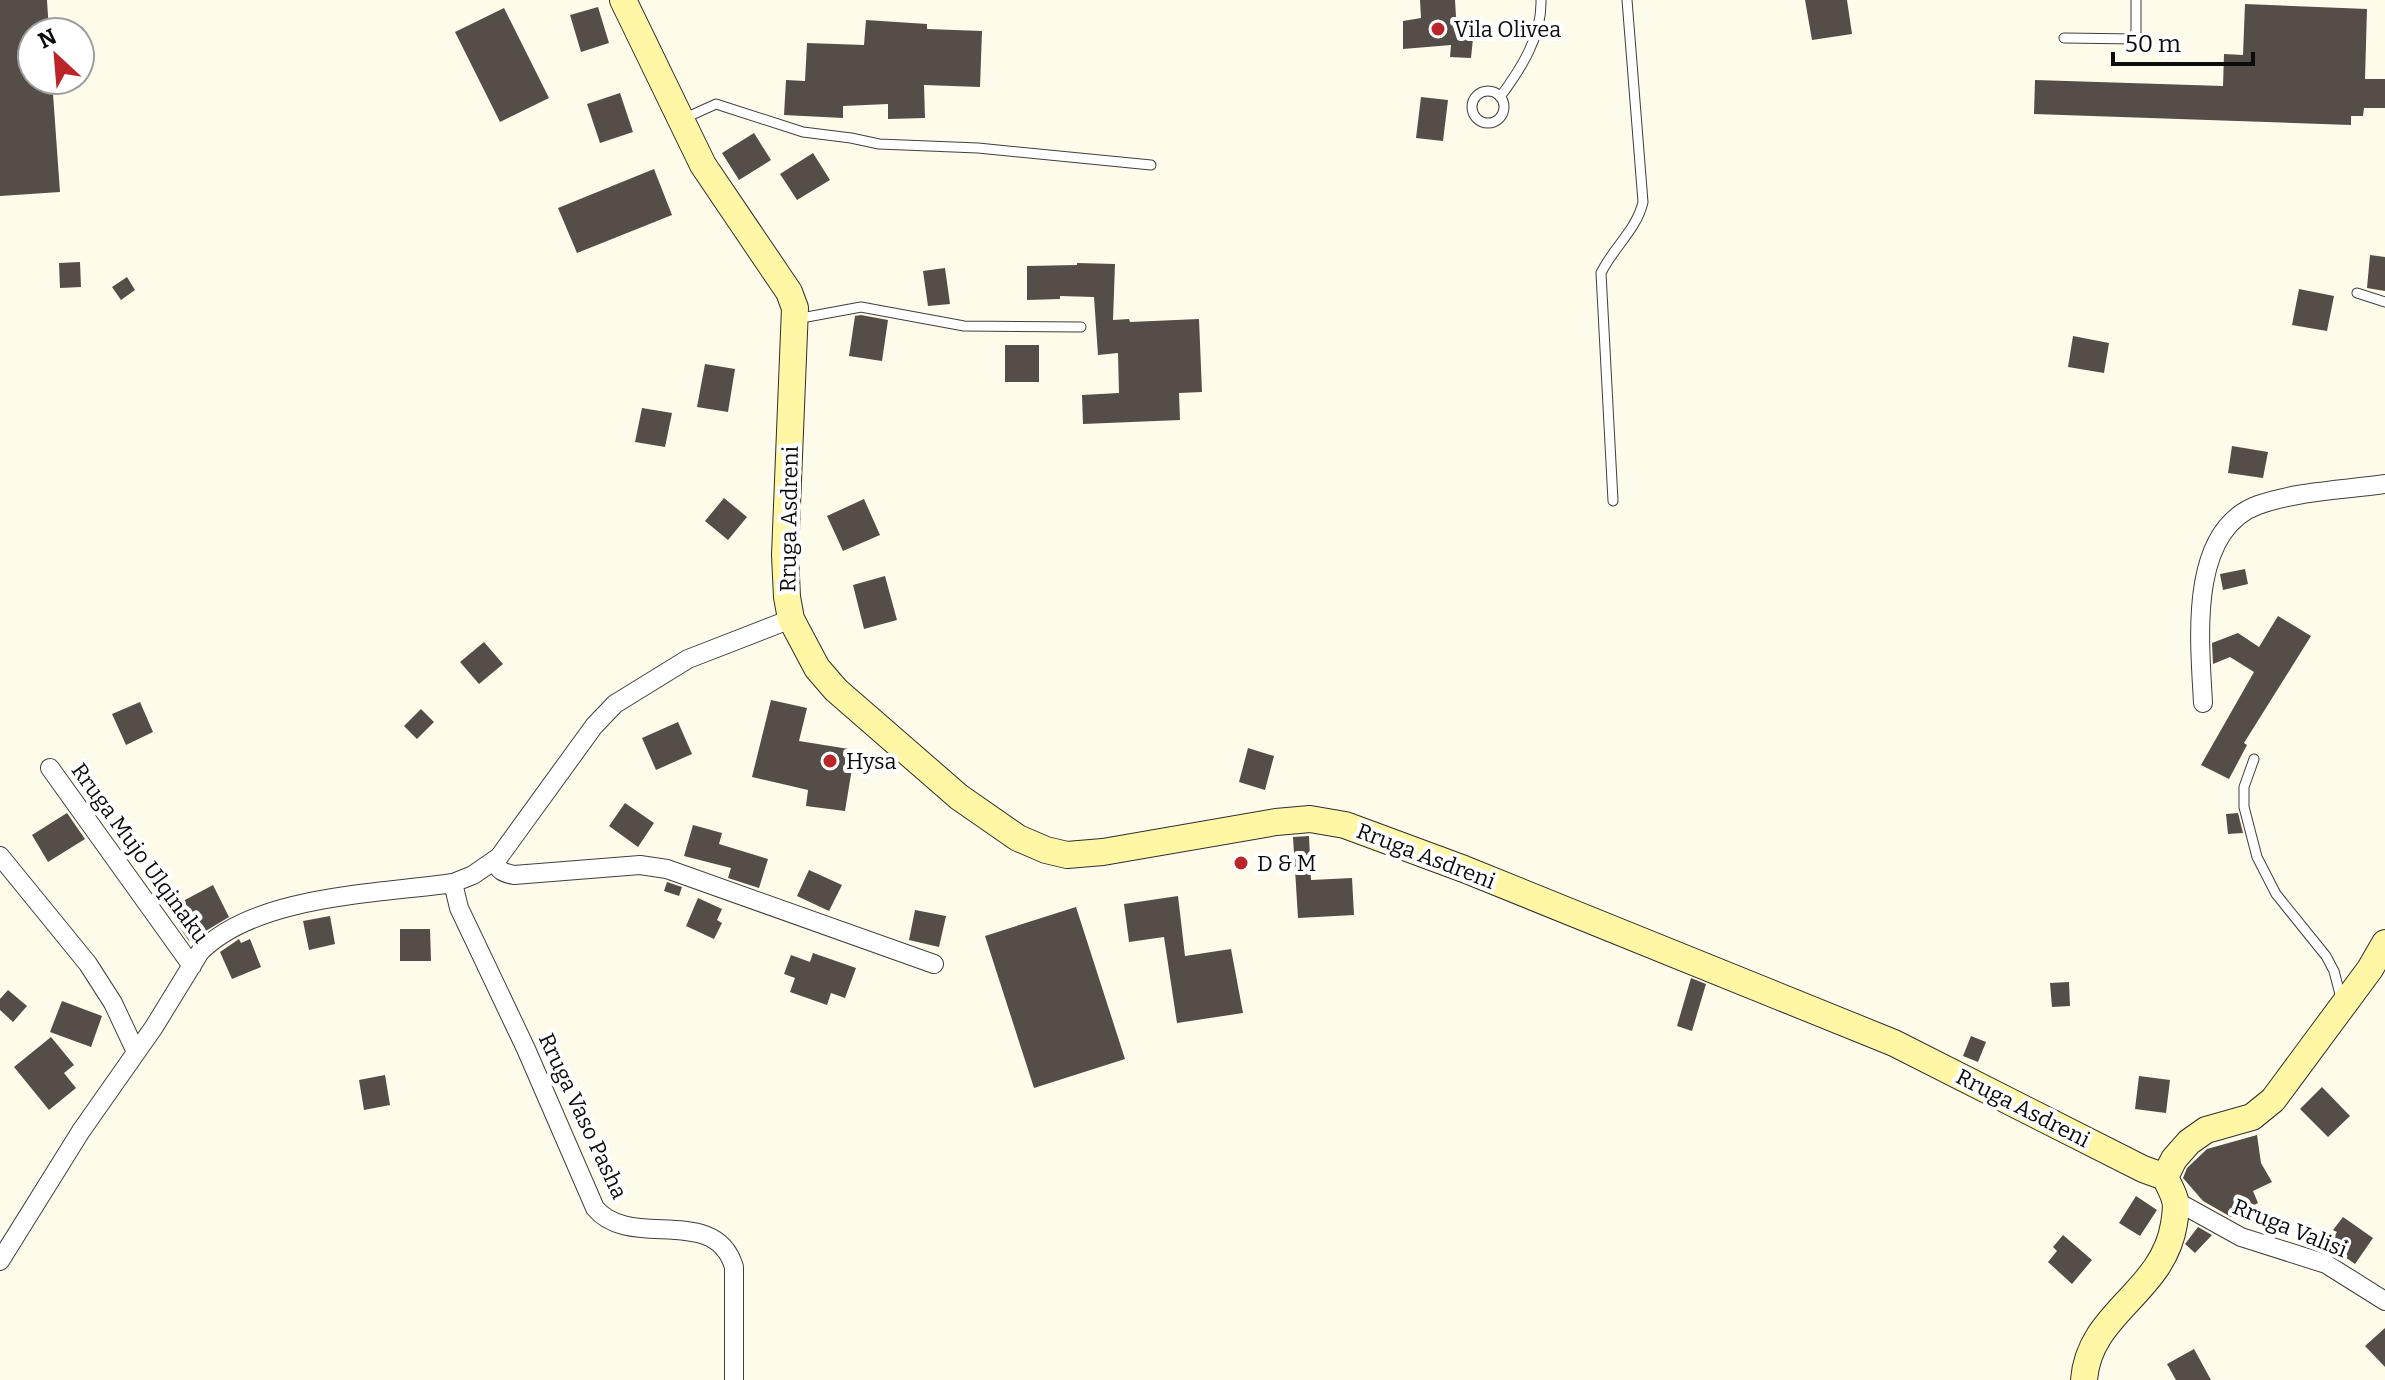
<svg xmlns="http://www.w3.org/2000/svg" width="2385" height="1380" font-family="Bitter,serif">
  <style>
    .building { fill: #544d48 }
    .lines { fill: none; stroke-linecap: round; stroke-linejoin: round }
    .lane-casing { stroke: #3f3f3f; stroke-width: 11 }
    .street-casing { stroke: #3f3f3f; stroke-width: 20 }
    .secondary-casing { stroke: #2e2e2e; stroke-width: 28 }
    .lane { stroke: #fff; stroke-width: 9 }
    .street { stroke: #fff; stroke-width: 18 }
    .secondary { stroke: #fff7a5; stroke-width: 26 }
    .poi-dot { fill: #bb2428; stroke: #fff; stroke-width: 3 }
    .labels { text-anchor: middle; dominant-baseline: central; stroke-width: 8; stroke-linejoin: round; paint-order: stroke }
    .poi-label { font-size: 22px; fill: #0c0c0c; stroke: #fff; text-anchor: start }
    .street-label { font-size: 22px; fill: #0c0c0c; stroke: #fff }
  </style>
  <rect width="100%" height="100%" fill="#fffbea"/>
  <path class="building" d="M0 0H47L49 32H32V80H52L60 192 0 196Z
    M1420 0H1455L1456 17 1475 19 1471 58 1450 57 1451 45 1403 49V21L1421 18Z
    M1805 0H1847L1852 34 1812 40Z
    M2245 4 2367 9 2365 79H2385V108H2364L2363 116H2351V125L2034 114 2035 80 2223 86 2224 54 2243 55Z
    M598 7 609 43 581 52 570 15Z
    M504 8 549 98 500 122 455 32Z
    M866 20 927 24V29L982 31 980 87 924 85 925 118 888 119V104L843 106V118L784 115 786 80 805 81 807 43 864 45Z
    M620 93 633 132 600 143 587 104Z
    M1421 97 1448 100 1443 141 1416 138Z
    M754 133 771 160 739 180 722 153Z
    M813 153 830 180 797 200 780 174Z
    M654 169 672 215 577 253 558 208Z
    M2370 255 2385 257V291L2367 288Z
    M80 262 81 287 60 288 59 263Z
    M1077 263 1115 264 1113 320 1129 319 1130 322 1199 319 1202 392 1179 393 1180 420 1083 424 1082 395 1119 393 1118 353 1098 355 1094 297 1060 296V299L1027 300V266L1077 265Z
    M945 268 950 304 928 306 923 271Z
    M127 277 135 290 121 300 112 287Z
    M2299 289 2334 296 2327 331 2292 325Z
    M861 315 888 320 882 361 849 356 855 316Z
    M2073 336 2109 343 2104 373 2068 367Z
    M1005 345H1039V382H1005Z
    M705 364 735 369 728 412 697 407Z
    M642 408 672 413 665 447 635 442Z
    M2232 446 2268 452 2263 478 2228 473Z
    M724 498 747 517 728 540 705 521Z
    M864 499 880 535 843 551 827 516Z
    M2245 569 2248 584 2223 590 2220 574Z
    M885 576 897 620 864 629 853 585Z
    M2278 616 2311 636 2244 743 2247 745 2229 779 2201 765 2254 672 2230 657 2213 664 2212 643 2238 633 2259 647Z
    M484 642 503 664 479 684 460 662Z
    M771 700 807 708 799 741 855 750 845 811 806 806 808 790 752 777Z
    M140 702 153 732 126 745 112 714Z
    M421 709 434 722 417 739 404 726Z
    M678 722 692 754 656 770 642 738Z
    M1248 748 1274 756 1265 790 1239 782Z
    M625 803 654 823 638 847 609 826Z
    M67 813 85 839 48 862 32 835Z
    M2238 813 2243 833 2228 834 2226 814Z
    M693 825 722 833 719 844 768 859 759 888 728 878 731 868 684 856Z
    M1309 836 1311 880 1352 878 1354 915 1298 918 1293 837Z
    M809 870 842 885 829 911 797 896Z
    M667 882 682 887 679 896 664 891Z
    M213 885 229 917 189 941 180 928 193 920 183 901Z
    M1178 896 1185 956 1231 949 1243 1013 1177 1023 1164 937 1129 942 1124 904Z
    M698 898 722 909 717 920 722 923 714 939 686 926Z
    M1076 907 1125 1059 1034 1088 985 936Z
    M915 910 946 916 939 947 909 940Z
    M330 916 335 944 309 950 303 921Z
    M400 929H430L431 961H400Z
    M239 939 241 943 250 939 261 967 232 979 220 952Z
    M813 953 856 968 845 998 831 993 827 1005 790 992 795 978 784 974 791 955 810 962Z
    M1691 978 1706 984 1692 1031 1677 1026Z
    M2069 982 2070 1006 2052 1007 2050 983Z
    M8 990 27 1006 13 1022 0 1010V999Z
    M62 1001 102 1016 91 1047 50 1032Z
    M1971 1036 1986 1042 1978 1062 1963 1056Z
    M51 1037 74 1065 64 1073 76 1088 49 1110 14 1067Z
    M385 1075 390 1105 364 1110 359 1080Z
    M2139 1076 2170 1080 2166 1113 2135 1109Z
    M2322 1087 2350 1116 2328 1137 2300 1109Z
    M2257 1135 2261 1163 2272 1182 2253 1191 2258 1203 2231 1217 2203 1201 2183 1178 2187 1168 2207 1149Z
    M2136 1196 2157 1210 2140 1236 2119 1223Z
    M2343 1217 2373 1238 2355 1264 2328 1245 2337 1232 2333 1230Z
    M2198 1227 2212 1235 2195 1253 2185 1244Z
    M2063 1235 2092 1260 2072 1284 2048 1262 2057 1251 2053 1247Z
    M2385 1328V1367L2365 1346Z
    M2194 1349 2211 1380H2176L2167 1364Z"/>
  <g class="lines">
    <defs>
      <path id="lane" d="M2064 38 2136 39V0
        M1472 107a16 16 0 1 1 32 0a16 16 0 1 1-32 0Z
        M1500 97C1521 69 1542 36 1541 0
        M683 119 716 104 803 132 851 138 879 144 978 148 1151 165
        M2357 293 2385 302
        M796 319 861 307 964 326 1081 327
        M1613 501 1601 273C1613 248 1637 229 1643 202L1627 0
        M2254 759 2244 787V807L2257 857 2276 894 2326 956 2334 971 2341 998"/>
      <path id="street" d="M2203 703C2200 643 2187 531 2258 505 2298 491 2344 490 2385 484
        M50 768 192 966
        M0 856 88 964 113 1003 136 1052
        M495 861C498 871 504 873 514 875L640 865 667 869 934 964
        M453 883 459 908 526 1049 595 1208C630 1251 715 1203 734 1267V1380
        M2176 1201 2241 1237 2326 1264 2385 1301
        M0 1261 81 1131 154 1027 200 952C256 895 377 894 453 883L473 875 499 857 594 726 615 704 688 659 791 619"/>
      <path id="secondary" d="M623 0 703 165 789 292 795 308 785 555 787 597 791 619 817 668 836 690 959 797 1018 838 1046 850 1067 855 1103 852 1276 822 1310 819 1345 825 1464 869 1894 1043 2143 1169 2165 1177C2168 1184 2173 1192 2175 1200 2177 1207 2175 1217 2174 1224 2163 1293 2089 1312 2084 1380
        M2165 1177 2174 1159 2189 1142 2206 1130 2252 1117 2273 1100 2370 969 2385 943"/>
    </defs>
    <use href="#lane" class="lane-casing"/>
    <use href="#street" class="street-casing"/>
    <use href="#secondary" class="secondary-casing"/>
    <use href="#lane" class="lane"/>
    <use href="#street" class="street"/>
    <use href="#secondary" class="secondary"/>
  </g>
  <g class="poi-dot">
    <circle cx="1438" cy="29" r="8"/>
    <circle cx="830" cy="761" r="8"/>
    <circle cx="1241" cy="863" r="8"/>
  </g>
  <g class="labels">
    <g class="poi-label">
      <text x="1454" y="29">Vila Olivea</text>
      <text x="846" y="761">Hysa</text>
      <text x="1257" y="863">D &amp; M</text>
    </g>
    <g class="street-label">
      <text transform="translate(789 519) rotate(-89)">Rruga Asdreni</text>
      <text transform="translate(140 853) rotate(54)">Rruga Mujo Ulqinaku</text>
      <text transform="translate(1426 856) rotate(21)">Rruga Asdreni</text>
      <text transform="translate(2023 1108) rotate(27)">Rruga Asdreni</text>
      <text transform="translate(583 1116) rotate(65)">Rruga Vaso Pasha</text>
      <text transform="translate(2290 1228) rotate(22)">Rruga Valisi</text>
    </g>
  </g>
  <g transform="translate(56 56) rotate(334)"><circle r="38" fill="#ffffff" stroke="#9e9e9e" stroke-width="2"/>
  <path d="M0-6L14 30L0 20L-14 30Z" fill="#bb2428"/>
  <text y="-12" font-size="22" font-weight="bold" text-anchor="middle" fill="#0c0c0c">N</text>
  </g>
  <path d="M2113 52v12h140v-12" fill="none" stroke="#0c0c0c" stroke-width="4"/>
  <text x="2125" y="52" font-size="24" fill="#0c0c0c" stroke="#ffffff" stroke-width="6" paint-order="stroke">50 m</text>
</svg>
